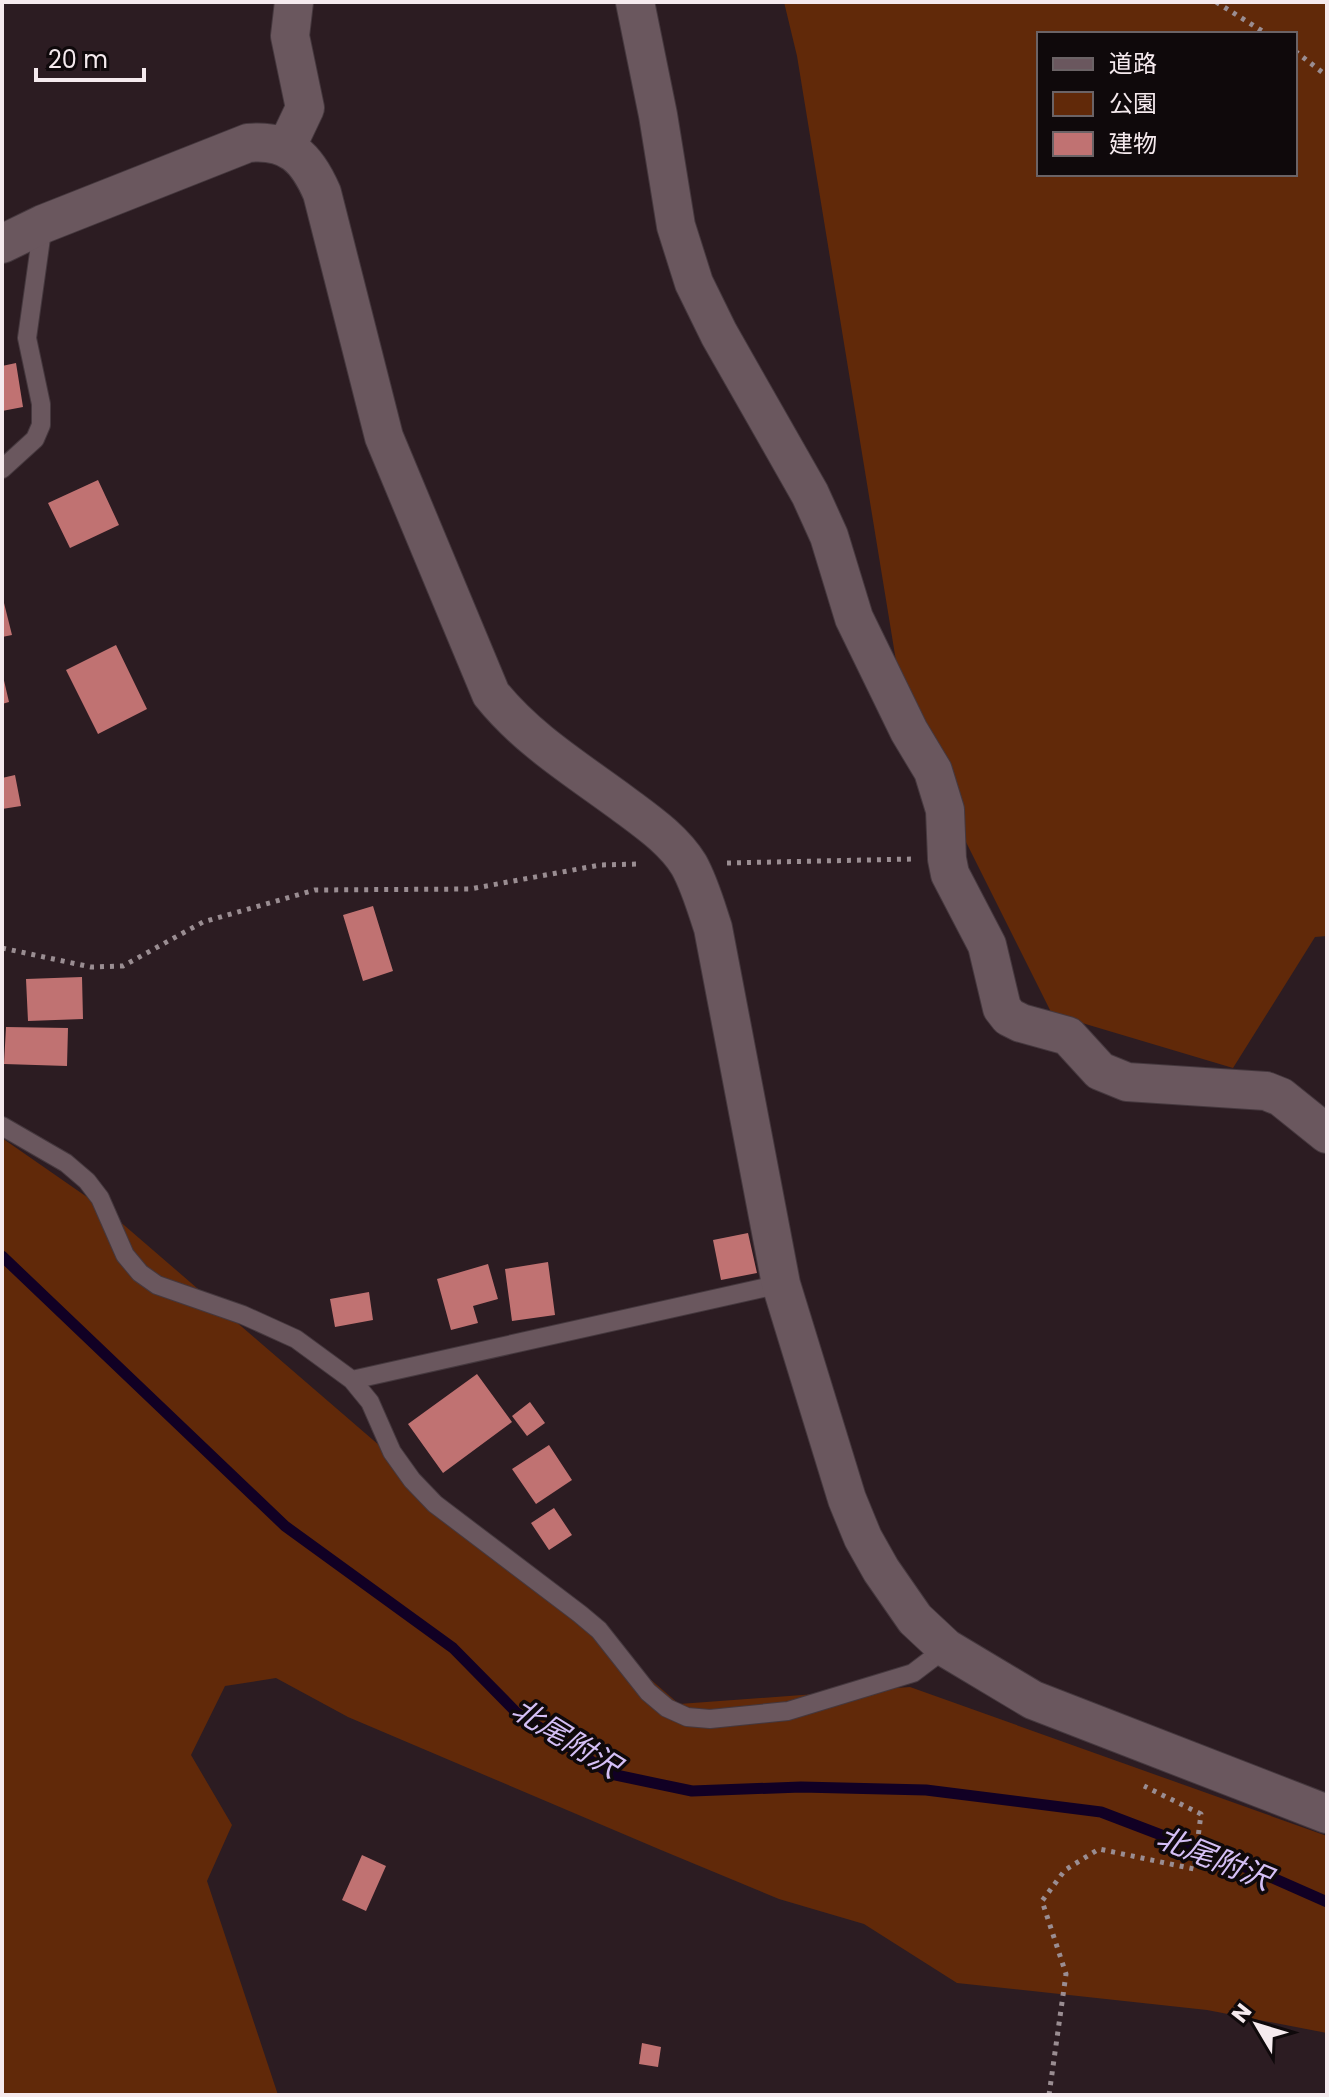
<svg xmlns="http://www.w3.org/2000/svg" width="1329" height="2097" font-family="Poppins,'Noto Sans JP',sans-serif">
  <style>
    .green { fill: #612909; fill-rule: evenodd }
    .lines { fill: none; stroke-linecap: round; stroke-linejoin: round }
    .stream { stroke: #110024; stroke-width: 11 }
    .building { fill: #c07272 }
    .lane-casing { stroke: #45383e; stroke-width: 20 }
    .street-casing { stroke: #45383e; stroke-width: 40 }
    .path { stroke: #9a8d92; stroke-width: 5; stroke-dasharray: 4 6; stroke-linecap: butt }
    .lane { stroke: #6a575e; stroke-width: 18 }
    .street { stroke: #6a575e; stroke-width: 38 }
    .labels { text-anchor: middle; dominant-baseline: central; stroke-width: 7; stroke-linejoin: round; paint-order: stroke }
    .water-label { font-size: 30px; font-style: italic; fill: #d4bff5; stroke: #0f090b }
  </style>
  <rect width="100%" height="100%" fill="#2c1c22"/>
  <path class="green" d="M784 2H1327V936L1315 937 1233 1068 1052 1014 906 722 797 56ZM1039 34H1295V174H1039Z
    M2 1138 110 1213 679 1704 910 1687 1327 1836V2033L1207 2010 957 1983 864 1924 779 1899 661 1850 348 1717 276 1678 225 1686 191 1755 232 1825 207 1881 278 2095H2Z"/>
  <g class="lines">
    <path class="stream" d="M2 1256 285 1526 453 1648 516 1712 611 1774 692 1791 801 1787 926 1790 1101 1812 1266 1875 1327 1902"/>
  </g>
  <path class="building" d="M16 363 23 407 2 411V366Z
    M98 480 119 525 70 548 48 503Z
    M2 595 12 635 2 637Z
    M116 645 147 709 98 734 66 670Z
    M2 672 9 702 2 704Z
    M15 775 21 806 2 809V778Z
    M373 906 393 971 363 981 343 915Z
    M82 977 83 1019 28 1021 26 979Z
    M6 1027 68 1028 67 1066 4 1064Z
    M748 1233 757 1273 721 1280 713 1240Z
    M548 1262 555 1315 512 1321 505 1269Z
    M488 1264 498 1299 473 1306 478 1323 451 1330 437 1279Z
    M369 1292 373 1320 335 1327 330 1299Z
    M477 1374 512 1422 443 1473 408 1424Z
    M530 1402 545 1423 527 1436 512 1416Z
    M549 1445 572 1480 536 1504 512 1469Z
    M554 1508 572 1535 549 1550 531 1523Z
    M362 1855 386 1866 366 1911 342 1900Z
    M642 2043 661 2047 658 2067 639 2064Z"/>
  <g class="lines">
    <defs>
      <path id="lane" d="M2 469 35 439 41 425V404L27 338 43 224
        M2 1126 66 1163 87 1181 100 1198 125 1255 140 1273 157 1285 243 1315 296 1339 352 1380 370 1402 392 1452 412 1480 435 1504 580 1614 599 1630 648 1692 667 1708 687 1717 710 1719 788 1711 913 1673 946 1648
        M352 1380 781 1284"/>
      <path id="street" d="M635 2 658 115 676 226 694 283 719 334 810 494 829 536 854 618 909 731 933 771 945 810 947 859 950 874 987 945 1002 1008 1009 1017 1021 1023 1068 1036 1100 1071 1127 1082 1266 1091 1281 1097 1327 1134
        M286 148 305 108 290 36 294 2
        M2 244 43 224 248 143C289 139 307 158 322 193L384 437 491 694C527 739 576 769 622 803 646 821 673 839 689 865 700 885 706 907 713 928L781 1284 847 1499 863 1538 881 1570 915 1619 946 1648 1033 1700 1327 1814"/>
    </defs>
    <use href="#lane" class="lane-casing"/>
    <use href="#street" class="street-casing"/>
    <path class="path" d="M1216 2 1267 34
      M1295 51 1327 76
      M727 863 913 859
      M2 948 91 967 123 966 203 922 315 890 470 889 600 865 641 864
      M1049 2095 1066 1974 1042 1901 1065 1870 1099 1849 1194 1869 1201 1814 1144 1786"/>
    <use href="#lane" class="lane"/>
    <use href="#street" class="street"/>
  </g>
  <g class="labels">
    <g class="water-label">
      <text transform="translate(566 1738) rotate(32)">北尾附沢</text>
      <text transform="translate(1214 1858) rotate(22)">北尾附沢</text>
    </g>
  </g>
  <rect width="1329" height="2097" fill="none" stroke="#f5eaee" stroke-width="8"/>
  <rect x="1037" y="32" width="260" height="144" fill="#0f090b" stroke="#6b6366" stroke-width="2"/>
  <rect x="1053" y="58" width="40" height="12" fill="#6a575e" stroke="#6b6366" stroke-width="2"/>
  <text x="1109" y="72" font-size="24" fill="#f5eaee">道路</text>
  <rect x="1053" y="92" width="40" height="24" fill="#612909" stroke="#6b6366" stroke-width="2"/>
  <text x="1109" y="112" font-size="24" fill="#f5eaee">公園</text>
  <rect x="1053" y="132" width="40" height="24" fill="#c07272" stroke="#6b6366" stroke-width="2"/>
  <text x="1109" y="152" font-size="24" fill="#f5eaee">建物</text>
  <g transform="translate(1257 2025) rotate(308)" stroke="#0f090b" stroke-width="6" paint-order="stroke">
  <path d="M0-6L14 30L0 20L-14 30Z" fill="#f5eaee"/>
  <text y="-12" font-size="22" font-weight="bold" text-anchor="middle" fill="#f5eaee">N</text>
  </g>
  <path d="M36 68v12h108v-12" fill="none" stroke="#f5eaee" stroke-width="4"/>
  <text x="48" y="68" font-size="24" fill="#f5eaee" stroke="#0f090b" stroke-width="6" paint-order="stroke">20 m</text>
</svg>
